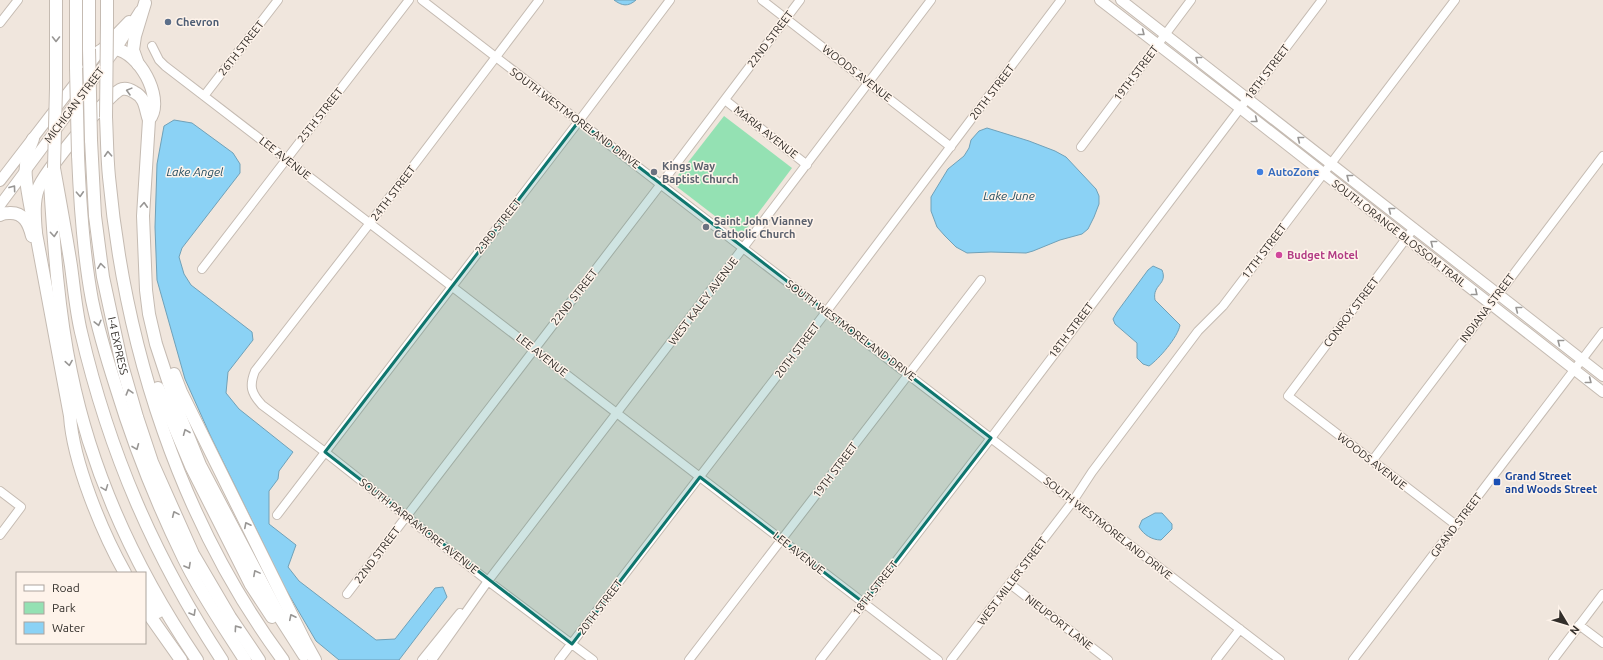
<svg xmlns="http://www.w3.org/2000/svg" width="1603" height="660" font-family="Ubuntu,sans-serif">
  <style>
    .green { fill: #94e1b3 }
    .water { fill: #8bd2f5; stroke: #70a1b8 }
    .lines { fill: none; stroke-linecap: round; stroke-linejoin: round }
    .minor-casing { stroke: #c5bbb2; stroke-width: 10 }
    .major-casing { stroke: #c5bbb2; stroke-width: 12 }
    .highway-casing { stroke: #c5bbb2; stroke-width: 14 }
    .minor { stroke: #fff; stroke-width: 8 }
    .major { stroke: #fff; stroke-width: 10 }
    .highway { stroke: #fff; stroke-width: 12 }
    .highway-bridge-casing { stroke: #c5bbb2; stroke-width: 14; stroke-linecap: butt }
    .highway-bridge { stroke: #fff; stroke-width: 12 }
    .oneway { stroke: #989694 }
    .marked { fill: #0f766e; fill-opacity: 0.2; stroke: #0f766e; stroke-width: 3; stroke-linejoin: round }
    .service-dot { fill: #5c6f8a; stroke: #fef3ea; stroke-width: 1.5 }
    .worship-dot { fill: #6b7280; stroke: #fef3ea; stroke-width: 1.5 }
    .shop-dot { fill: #3f7fe0; stroke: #fef3ea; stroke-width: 1.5 }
    .hotel-dot { fill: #d1479c; stroke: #fef3ea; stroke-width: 1.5 }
    .transit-dot { fill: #1a4fb4; stroke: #fef3ea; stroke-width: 1.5 }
    .labels { text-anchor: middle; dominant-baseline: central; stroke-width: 3; stroke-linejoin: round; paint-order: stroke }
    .service-label { font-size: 11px; font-weight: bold; fill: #4e5e75; stroke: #fef3ea; text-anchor: start }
    .street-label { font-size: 11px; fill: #322e2a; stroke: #fef3ea }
    .worship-label { font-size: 11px; font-weight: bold; fill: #5b616d; stroke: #fef3ea; text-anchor: start }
    .shop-label { font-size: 11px; font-weight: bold; fill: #366cbe; stroke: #fef3ea; text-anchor: start }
    .hotel-label { font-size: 11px; font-weight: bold; fill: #b23c85; stroke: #fef3ea; text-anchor: start }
    .transit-label { font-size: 11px; font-weight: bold; fill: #164399; stroke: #fef3ea; text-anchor: start }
    .water-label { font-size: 12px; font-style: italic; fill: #264e61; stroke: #fef3ea }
  </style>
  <rect width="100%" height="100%" fill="#f0e6dd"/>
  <path class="green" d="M724 116 792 168 741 236 672 183Z"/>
  <path class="water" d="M614 0H636C628 7 622 6 614 0Z
    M174 120 192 123 233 153 240 164V173L182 248 179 257 184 274 191 285 252 332 253 340 228 372 226 393 239 409 293 452 279 471 278 479 269 491V524L296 545 288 567 299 581 376 640 395 639 435 588 443 587 447 597 399 660H339L316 641 285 588 211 437 185 379 157 280 155 227 157 164 164 126Z
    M987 128 1029 141 1055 151 1066 157 1096 189 1099 196V204L1094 217 1088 229 1082 234 1060 240 1033 251 1026 253 991 252 967 253 956 247 945 236 937 227 931 211V197L948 169 964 156 969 148 971 140 979 131Z
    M1153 266 1162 270C1168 285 1152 284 1155 300L1180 325C1178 337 1159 359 1149 366L1143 364 1137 358V343L1115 324 1113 319 1117 312 1148 270Z
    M1155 513H1162L1172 524V529L1161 540C1152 540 1144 535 1139 527L1142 520Z"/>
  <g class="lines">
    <defs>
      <path id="minor" d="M422 0 743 248 1280 660
        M539 0 370 223 255 371C249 386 251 393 262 405L325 452 488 581 593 660
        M762 0 951 147
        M0 23 18 0
        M152 46 159 60 165 66 938 660
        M204 96 278 0
        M725 100 807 165
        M1081 147 1191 0
        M1414 228 1288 396 1456 525
        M202 269 409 0
        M1372 461 1603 156
        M0 491 21 507 0 535
        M277 515 579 121 670 0
        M1010 584 1108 660
        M347 594 661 184 800 0
        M1579 625 1603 643
        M422 660 460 613
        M432 660 488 581 743 248 931 0
        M559 660 826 312 1061 0
        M689 660 981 280
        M820 660 991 438 1322 0
        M951 660 1073 501 1092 472 1198 331 1223 306 1455 0
        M1216 660 1240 629
        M1353 660 1603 332
        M1553 660 1603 594"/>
      <path id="major" d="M1100 0 1240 108 1603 392
        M1121 0 1603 376
        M0 181 100 51 129 21
        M0 205 116 49 140 11"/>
      <g id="highway">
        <path d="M89 0V49"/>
        <path d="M107 23V0"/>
        <path d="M100 51C105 50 110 48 115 49 139 52 163 96 151 117"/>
        <path d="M138 64 133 50 135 36 145 3"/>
        <path d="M76 68V0"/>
        <path d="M56 88V0"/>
        <path d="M106 117C107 137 107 157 109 177 125 349 180 521 283 660"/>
        <path id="s1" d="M91 140 95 216 103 277 122 365 137 417 152 462 193 554 230 617 259 660"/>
        <path d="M78 155C80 204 83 252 92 300 98 329 107 359 116 387 134 446 157 504 184 559 201 594 224 627 245 660"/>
        <path d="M54 168C60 201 66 234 71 266 74 288 76 311 81 332 109 452 154 557 222 660"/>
        <path d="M50 183C54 246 58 310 71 372 92 475 138 573 197 660"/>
        <path d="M31 210C26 181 21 167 33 139"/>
        <path d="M0 215C3 213 5 213 9 213 24 212 29 224 32 236"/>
        <path d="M35 228 70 416C73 462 102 532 125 573"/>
        <path d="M36 234C35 219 33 203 38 189 43 174 109 92 122 89 126 88 131 90 134 92 146 98 145 109 149 120L143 216 146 290 149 314 156 344 178 411 200 465 281 619 304 655"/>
        <path d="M174 374 181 392 305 642 315 660"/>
        <path d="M158 388 191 466 251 585 272 617"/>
        <path d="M145 592 158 612"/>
        <path d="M145 609 181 660"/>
      </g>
    </defs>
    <use href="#minor" class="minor-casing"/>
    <use href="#major" class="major-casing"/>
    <use href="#highway" class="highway-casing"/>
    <use href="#minor" class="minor"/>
    <use href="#major" class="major"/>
    <use href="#highway" class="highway"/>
    <defs>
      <path id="highway-bridge" d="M89 49 91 140
        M76 68 78 155
        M106 117 107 23
        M54 168 56 88"/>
    </defs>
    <use href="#highway-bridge" class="highway-bridge-casing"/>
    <use href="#highway-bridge" class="highway-bridge"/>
  </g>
  <defs><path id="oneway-chevron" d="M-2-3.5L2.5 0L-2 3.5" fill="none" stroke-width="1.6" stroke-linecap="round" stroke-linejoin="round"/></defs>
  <g class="oneway">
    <use href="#oneway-chevron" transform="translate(1142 33) rotate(38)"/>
    <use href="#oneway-chevron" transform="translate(56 39) rotate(90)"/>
    <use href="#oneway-chevron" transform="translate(1198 59) rotate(-142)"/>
    <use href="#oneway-chevron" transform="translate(129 91) rotate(-165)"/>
    <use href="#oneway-chevron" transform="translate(1255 120) rotate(38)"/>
    <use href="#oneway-chevron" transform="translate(1300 139) rotate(-142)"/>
    <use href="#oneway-chevron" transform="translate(108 154) rotate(-93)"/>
    <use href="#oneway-chevron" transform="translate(1349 177) rotate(-142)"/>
    <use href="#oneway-chevron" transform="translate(13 188) rotate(-54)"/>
    <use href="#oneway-chevron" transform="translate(80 194) rotate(87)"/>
    <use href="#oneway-chevron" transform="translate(144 205) rotate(-87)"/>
    <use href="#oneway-chevron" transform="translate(1391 210) rotate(-142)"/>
    <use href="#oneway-chevron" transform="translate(54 234) rotate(85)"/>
    <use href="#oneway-chevron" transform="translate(1433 243) rotate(-142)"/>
    <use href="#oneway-chevron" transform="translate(101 266) rotate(-97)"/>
    <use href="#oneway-chevron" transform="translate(1475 293) rotate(39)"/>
    <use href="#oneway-chevron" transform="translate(1518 309) rotate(-142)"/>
    <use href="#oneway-chevron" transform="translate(98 323) rotate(76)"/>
    <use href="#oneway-chevron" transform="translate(1560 342) rotate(-142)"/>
    <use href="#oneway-chevron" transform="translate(69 363) rotate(81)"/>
    <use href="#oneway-chevron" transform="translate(1589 381) rotate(38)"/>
    <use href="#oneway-chevron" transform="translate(129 392) rotate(-106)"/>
    <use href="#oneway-chevron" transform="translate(186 432) rotate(-112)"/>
    <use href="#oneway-chevron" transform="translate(136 447) rotate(68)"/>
    <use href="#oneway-chevron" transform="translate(105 488) rotate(69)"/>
    <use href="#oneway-chevron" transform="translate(175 514) rotate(-114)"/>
    <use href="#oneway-chevron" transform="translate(247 525) rotate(-117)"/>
    <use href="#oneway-chevron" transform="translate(188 566) rotate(61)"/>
    <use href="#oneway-chevron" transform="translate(256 573) rotate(-118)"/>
    <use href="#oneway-chevron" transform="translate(193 613) rotate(60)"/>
    <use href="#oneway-chevron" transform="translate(292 617) rotate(-116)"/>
    <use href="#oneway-chevron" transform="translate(237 628) rotate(-125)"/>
  </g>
  <path class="marked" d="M579 121 991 438 864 603 700 477 572 644 325 452Z"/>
  <circle class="service-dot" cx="168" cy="22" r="4"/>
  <g class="worship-dot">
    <circle cx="654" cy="172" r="4"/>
    <circle cx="706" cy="227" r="4"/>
  </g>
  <circle class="shop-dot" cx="1260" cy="172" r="4"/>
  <circle class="hotel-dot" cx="1279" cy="255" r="4"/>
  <rect class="transit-dot" x="1493" y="478" width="8" height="8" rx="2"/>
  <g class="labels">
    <g class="service-label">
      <text x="176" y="22">Chevron</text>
    </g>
    <g class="street-label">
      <text transform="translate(770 39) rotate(-53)">22ND STREET</text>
      <text transform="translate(241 48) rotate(-52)">26TH STREET</text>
      <text transform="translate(1267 72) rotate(-53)">18TH STREET</text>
      <text transform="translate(857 73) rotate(38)">WOODS AVENUE</text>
      <text transform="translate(1136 73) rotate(-53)">19TH STREET</text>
      <text transform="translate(992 92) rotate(-53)">20TH STREET</text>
      <text transform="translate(74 105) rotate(-53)">MICHIGAN STREET</text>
      <text transform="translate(320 115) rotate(-52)">25TH STREET</text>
      <text transform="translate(575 118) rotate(37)">SOUTH WESTMORELAND DRIVE</text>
      <text transform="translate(766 132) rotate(38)">MARIA AVENUE</text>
      <text transform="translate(285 158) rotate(38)">LEE AVENUE</text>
      <text transform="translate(393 193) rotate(-53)">24TH STREET</text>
      <text transform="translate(498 226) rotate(-52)">23RD STREET</text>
      <text transform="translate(1399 233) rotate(38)">SOUTH ORANGE BLOSSOM TRAIL</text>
      <text transform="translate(1264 251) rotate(-53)">17TH STREET</text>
      <text transform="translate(574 297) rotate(-52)">22ND STREET</text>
      <text transform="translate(703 301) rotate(-53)">WEST KALEY AVENUE</text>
      <text transform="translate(1487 308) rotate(-53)">INDIANA STREET</text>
      <text transform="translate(1351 312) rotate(-53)">CONROY STREET</text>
      <text transform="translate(851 330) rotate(37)">SOUTH WESTMORELAND DRIVE</text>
      <text transform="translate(1071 330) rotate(-53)">18TH STREET</text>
      <text stroke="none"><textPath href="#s1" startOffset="208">I-4 EXPRESS</textPath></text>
      <text transform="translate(797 350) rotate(-53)">20TH STREET</text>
      <text transform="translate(542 355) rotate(38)">LEE AVENUE</text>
      <text transform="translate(1372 461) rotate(38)">WOODS AVENUE</text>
      <text transform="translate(835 470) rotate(-53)">19TH STREET</text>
      <text transform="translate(1456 525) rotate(-53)">GRAND STREET</text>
      <text transform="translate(419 526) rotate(38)">SOUTH PARRAMORE AVENUE</text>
      <text transform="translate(1108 528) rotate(38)">SOUTH WESTMORELAND DRIVE</text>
      <text transform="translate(799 553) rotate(38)">LEE AVENUE</text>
      <text transform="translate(377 555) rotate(-53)">22ND STREET</text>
      <text transform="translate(1012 581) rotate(-53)">WEST MILLER STREET</text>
      <text transform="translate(875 588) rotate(-52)">18TH STREET</text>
      <text transform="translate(600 607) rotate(-53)">20TH STREET</text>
      <text transform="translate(1059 622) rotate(38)">NIEUPORT LANE</text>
    </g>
    <g class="worship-label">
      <text x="662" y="166">Kings Way<tspan x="662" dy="13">Baptist Church</tspan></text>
      <text x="714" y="221">Saint John Vianney<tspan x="714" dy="13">Catholic Church</tspan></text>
    </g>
    <g class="shop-label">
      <text x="1268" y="172">AutoZone</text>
    </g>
    <g class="hotel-label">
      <text x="1287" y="255">Budget Motel</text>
    </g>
    <g class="transit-label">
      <text x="1505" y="476">Grand Street<tspan x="1505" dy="13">and Woods Street</tspan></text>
    </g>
    <g class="water-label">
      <text x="195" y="171">Lake Angel</text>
      <text x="1009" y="195">Lake June</text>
    </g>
  </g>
  <rect x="16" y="572" width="130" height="72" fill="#fef3ea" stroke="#aca49d"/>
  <rect x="24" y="585" width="20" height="6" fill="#ffffff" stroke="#aca49d"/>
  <text x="52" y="592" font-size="12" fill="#322e2a">Road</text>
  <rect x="24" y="602" width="20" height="12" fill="#94e1b3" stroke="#aca49d"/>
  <text x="52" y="612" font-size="12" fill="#322e2a">Park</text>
  <rect x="24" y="622" width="20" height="12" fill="#8bd2f5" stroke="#aca49d"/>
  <text x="52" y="632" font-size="12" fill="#322e2a">Water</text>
  <g transform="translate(1567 624) rotate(128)" stroke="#fef3ea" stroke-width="3" paint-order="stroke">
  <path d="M0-3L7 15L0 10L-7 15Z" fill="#322e2a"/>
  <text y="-6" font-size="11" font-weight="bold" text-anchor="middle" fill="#322e2a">N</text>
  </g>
</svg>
